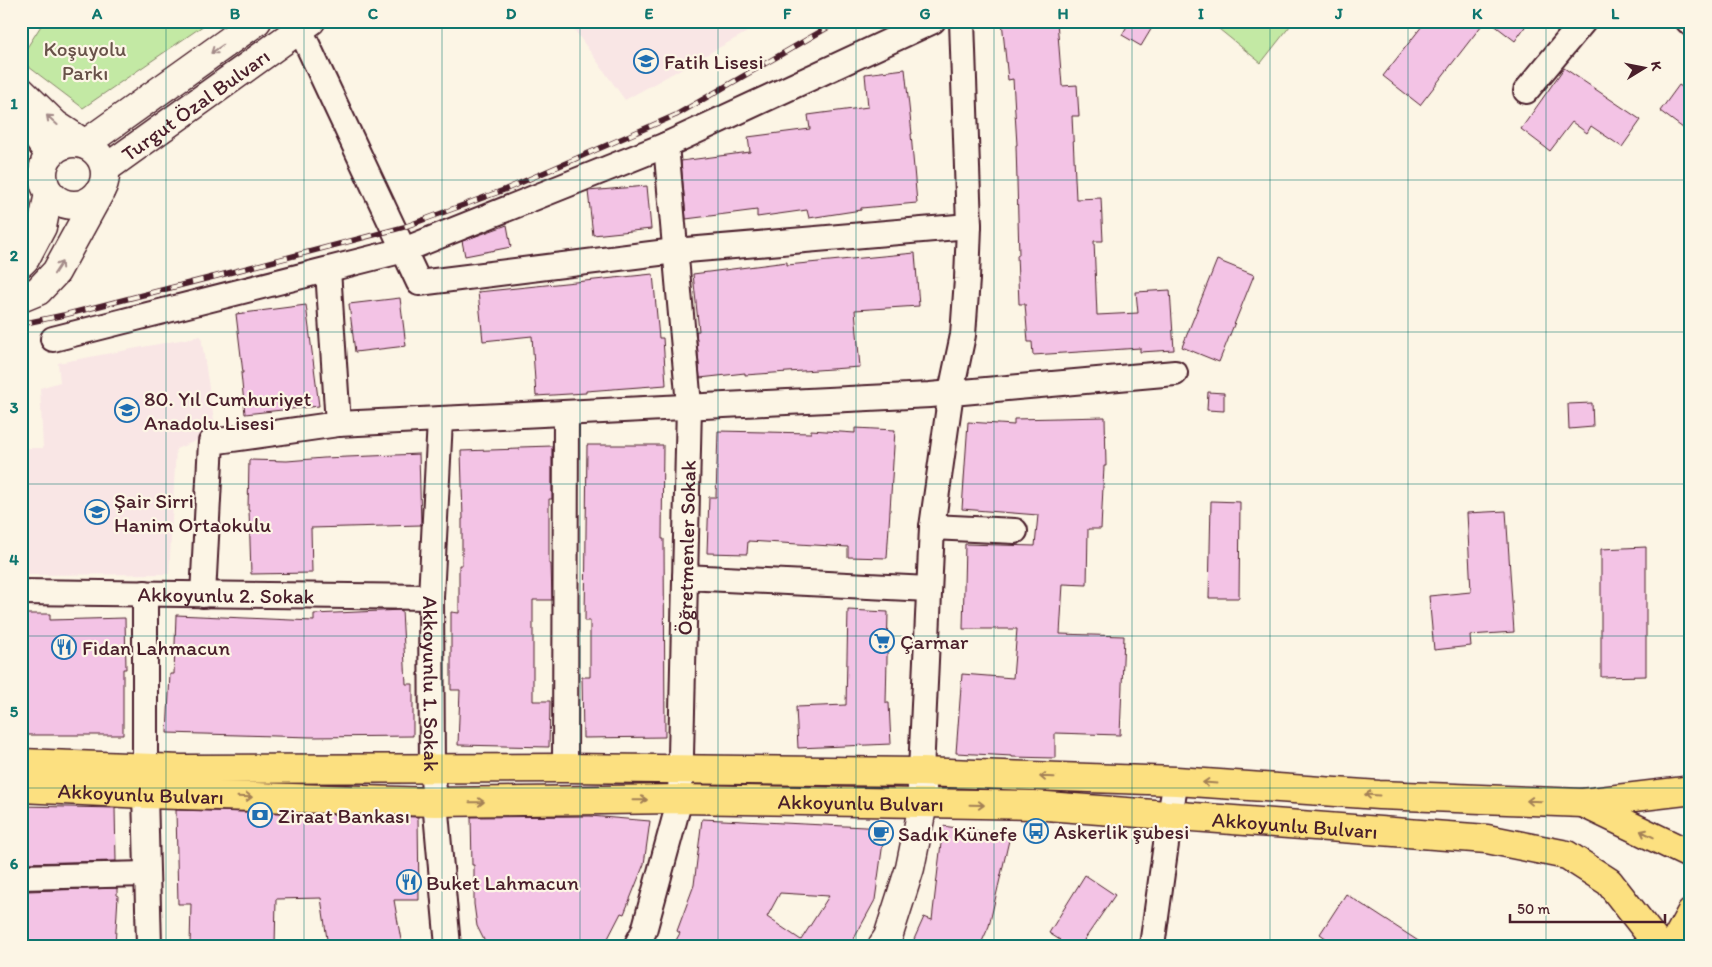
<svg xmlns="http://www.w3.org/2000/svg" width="1712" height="967" font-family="Itim,sans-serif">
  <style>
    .built { fill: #f9e6e5 }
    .green { fill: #c3e9a4; stroke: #868468 }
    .building { fill: #f3c3e5; stroke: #4a1f2b; fill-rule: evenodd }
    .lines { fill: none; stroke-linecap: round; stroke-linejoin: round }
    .minor-casing { stroke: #4a1f2b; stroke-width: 28 }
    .tertiary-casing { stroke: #4a1f2b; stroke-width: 31 }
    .secondary-casing { stroke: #4a1f2b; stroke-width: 31 }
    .primary-casing { stroke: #4a1f2b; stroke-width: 31 }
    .minor { stroke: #fcf5e5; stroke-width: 24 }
    .tertiary { stroke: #fcf5e5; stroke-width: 28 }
    .secondary { stroke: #fcf5e5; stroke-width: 28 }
    .primary { stroke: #fce080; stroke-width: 28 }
    .rail-casing { stroke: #4a1f2b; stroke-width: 5.5 }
    .rail { stroke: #fcf5e5; stroke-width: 4; stroke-dasharray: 11; stroke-linecap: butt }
    .oneway { stroke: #a38a88 }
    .oneway2 { stroke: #a38056 }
    .grid { fill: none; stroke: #0f766e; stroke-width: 1; stroke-opacity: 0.55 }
    .labels { text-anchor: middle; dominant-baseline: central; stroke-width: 4.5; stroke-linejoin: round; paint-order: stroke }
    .park-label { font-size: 21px; fill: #685249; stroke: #fcf5e5 }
    .poi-label { font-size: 21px; fill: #4a1f2b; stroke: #fcf5e5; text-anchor: start }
    .street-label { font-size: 21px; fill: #4a1f2b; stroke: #fcf5e5 }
    .neatline { fill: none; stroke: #0f766e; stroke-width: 2 }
    .grid-label { font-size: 16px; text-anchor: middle; font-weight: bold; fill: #0f766e }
  </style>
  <rect width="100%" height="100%" fill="#fcf5e5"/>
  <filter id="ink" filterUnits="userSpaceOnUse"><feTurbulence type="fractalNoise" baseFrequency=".02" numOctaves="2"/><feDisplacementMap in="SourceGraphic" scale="10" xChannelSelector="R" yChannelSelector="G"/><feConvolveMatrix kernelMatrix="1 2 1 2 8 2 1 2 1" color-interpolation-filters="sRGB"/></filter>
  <g filter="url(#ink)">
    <path class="built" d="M568 21H767L625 100Z
      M201 336 216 433 176 449 169 574 21 575V448H43L40 388 60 382 58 363Z"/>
    <path class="green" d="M44 21H210L83 108 21 61V57Z
      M1209 21H1294L1261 63Z"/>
    <path class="building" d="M1002 21H1057L1062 86 1077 85 1079 116H1072L1076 199 1101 198 1103 241H1094L1097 315 1138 313 1136 292 1170 290 1174 350 1140 352V348L1033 355 1032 342H1028L1025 304H1019L1017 255H1019L1016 145H1017L1013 79 1008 80Z
      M1130 21H1156L1141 46 1122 35Z
      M1426 21H1485L1420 105 1383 76Z
      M1489 21H1529L1515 41Z
      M1564 68 1641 120 1622 147 1591 126 1587 133 1572 122 1550 151 1521 129Z
      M905 69 912 134H911L917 203 861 208V210L809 218 807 210 757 217V210L686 219 681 161 750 152 748 137 810 129 808 115 868 107 865 74Z
      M1679 85 1691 93V134L1660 111Z
      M647 186 651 229 593 235 588 191Z
      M507 225 511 247 465 256 462 241Z
      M915 253 919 306 855 310 860 367 745 375V373L700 378 696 331H699L693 274 787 262V265Z
      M1217 260 1254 275 1219 362 1182 347Z
      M653 274 659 338H663L666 385 586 391V393L536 396 532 336 483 341 478 292Z
      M400 298 406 346 355 352 349 304Z
      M306 305 319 406 245 414 241 373H243L236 314Z
      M1208 392 1224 393V411L1207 410Z
      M1592 403 1593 427 1569 429 1568 404Z
      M1105 417 1106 466H1104L1101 529H1088L1087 585 1063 584 1060 634 1124 636 1120 735 1055 733V758L1012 757V756L956 753 962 674 1013 678 1017 629H963L965 544 1035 546 1038 515 962 509 968 422 1014 425V419Z
      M855 428 895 430 887 558 848 557V547L748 541 747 554 707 553 709 497H716L718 431 811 433V430L855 433Z
      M587 445H663L662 539H664L665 737 583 738 582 677H590V621H585Z
      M552 446V499H549V564H551L552 600H533V701H550L549 747 458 745 460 690H451V612L459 613V565H462V519H463L461 451 520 449V447Z
      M419 454 421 525 311 528 312 573 251 574 249 510H248L249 460 287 461 324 458Z
      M1211 501 1240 502 1239 598H1209Z
      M1506 511 1514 632 1470 635 1471 646 1434 650 1429 596 1471 592 1467 513Z
      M1646 547V676L1601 677V549Z
      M402 610 406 684H413V736L311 737 167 733 170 674H174L176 615 314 621V614Z
      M848 610 888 612 886 703H889L891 744 798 748 796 707 846 705Z
      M21 614H50V620L125 618 126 669H123V735H21Z
      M21 806 115 808 116 861 21 863Z
      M176 810 418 817 419 900H394L402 946H328L321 898 276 899 275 946H190L191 904H178Z
      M590 816 650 821 644 864 624 914 621 913 604 946H487L477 926 474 904V865H472L471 817Z
      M702 819 885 828 875 900 850 946H673L680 933 677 931 694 885ZM780 893 829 896 801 940 767 917Z
      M943 826 1010 836 989 926 980 946H911L924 917 932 920Z
      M1085 875 1115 895 1080 946H1056L1060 940 1049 933Z
      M117 888V896H118L115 946H24L27 891Z
      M1346 894 1426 946H1337L1320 934Z"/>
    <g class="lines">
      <defs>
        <g id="minor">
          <path d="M1688 21 1691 24"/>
          <path d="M300 29 419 283 675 251 969 226"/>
          <path d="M1526 91 1584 21"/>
          <path d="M328 270 338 424"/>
          <path d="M53 339 404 250 666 145 933 21"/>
          <path id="s1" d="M440 420 431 597 432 768 448 946"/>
          <path d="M932 527 1015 531"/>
          <path d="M685 577 929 589"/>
          <path id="s2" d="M21 592 431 597"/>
          <path d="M145 593V794L149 946"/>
          <path d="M203 595 211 442 338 424 930 395 1175 373"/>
          <path d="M565 768 566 413"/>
          <path d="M921 772 932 527 951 392 963 335 967 279 969 226 962 21"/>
          <path d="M21 877 147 874"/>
          <path id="s3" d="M636 946 644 931 680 799 689 405 666 145"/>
          <path d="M1152 946 1170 815 1176 781"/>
        </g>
        <path id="tertiary" d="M882 946 888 937 910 868 923 804 921 772"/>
        <g id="secondary">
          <path d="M21 91 56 125 85 144 257 21"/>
          <path d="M21 125 37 137 49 154"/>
          <circle cx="74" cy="174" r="31"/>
          <path id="s4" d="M105 169 311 21"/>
          <path d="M21 263 25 259 42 227 49 193"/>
          <path d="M21 298 38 291 56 272 100 192"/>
        </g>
        <g id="primary">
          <path d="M21 763 181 769 565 768 921 772 1176 781 1379 795 1583 803 1685 791 1691 788"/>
          <path id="s5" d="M21 788 145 794 435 802 680 799 1033 805 1487 839 1567 855 1609 882 1659 946"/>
          <path d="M1583 803 1691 855"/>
          <path d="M1673 946 1691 913"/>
        </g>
      </defs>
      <use href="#minor" class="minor-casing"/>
      <use href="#tertiary" class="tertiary-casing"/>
      <use href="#secondary" class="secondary-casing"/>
      <use href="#primary" class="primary-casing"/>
      <use href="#minor" class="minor"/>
      <use href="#tertiary" class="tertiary"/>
      <use href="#secondary" class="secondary"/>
      <use href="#primary" class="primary"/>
      <defs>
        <path id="rail" d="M21 324 64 315 217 276 404 227 504 190 676 115 839 21"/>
      </defs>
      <use href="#rail" class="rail-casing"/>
      <use href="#rail" class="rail"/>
    </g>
    <defs><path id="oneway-shaft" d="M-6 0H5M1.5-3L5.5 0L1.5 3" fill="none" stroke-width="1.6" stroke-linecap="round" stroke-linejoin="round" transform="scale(1.25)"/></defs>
    <g class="oneway">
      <use href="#oneway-shaft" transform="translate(217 49) rotate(145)"/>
      <use href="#oneway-shaft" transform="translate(52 120) rotate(-138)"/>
      <use href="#oneway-shaft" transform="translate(58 268) rotate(-57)"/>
    </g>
    <g class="oneway2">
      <use href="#oneway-shaft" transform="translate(1047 777) rotate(-178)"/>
      <use href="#oneway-shaft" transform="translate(1210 783) rotate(-176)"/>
      <use href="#oneway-shaft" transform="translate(1372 795) rotate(-176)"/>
      <use href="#oneway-shaft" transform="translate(245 797) rotate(2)"/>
      <use href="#oneway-shaft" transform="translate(640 800) rotate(-1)"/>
      <use href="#oneway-shaft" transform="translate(1534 801) rotate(-178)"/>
      <use href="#oneway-shaft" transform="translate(477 802) rotate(-1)"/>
      <use href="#oneway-shaft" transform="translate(977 805) rotate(1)"/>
      <use href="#oneway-shaft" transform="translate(1647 834) rotate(-154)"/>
    </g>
  </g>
  <path class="grid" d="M166 21V946M304 21V946M442 21V946M580 21V946M718 21V946M856 21V946M994 21V946M1132 21V946M1270 21V946M1408 21V946M1546 21V946M21 180H1691M21 332H1691M21 484H1691M21 636H1691M21 788H1691"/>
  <defs>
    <symbol id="school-ring" viewBox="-11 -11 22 22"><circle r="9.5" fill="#fcf5e5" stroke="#1f6fb2" stroke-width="1.5"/><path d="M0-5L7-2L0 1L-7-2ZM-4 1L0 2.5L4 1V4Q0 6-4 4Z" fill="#1f6fb2"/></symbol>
    <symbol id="supermarket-ring" viewBox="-11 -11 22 22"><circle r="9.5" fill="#fcf5e5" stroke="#1f6fb2" stroke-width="1.5"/><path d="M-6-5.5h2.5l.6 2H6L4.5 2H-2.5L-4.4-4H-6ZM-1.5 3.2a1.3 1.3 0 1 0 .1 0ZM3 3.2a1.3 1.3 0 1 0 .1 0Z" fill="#1f6fb2"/></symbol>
    <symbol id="restaurant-ring" viewBox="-11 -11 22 22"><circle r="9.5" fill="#fcf5e5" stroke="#1f6fb2" stroke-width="1.5"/><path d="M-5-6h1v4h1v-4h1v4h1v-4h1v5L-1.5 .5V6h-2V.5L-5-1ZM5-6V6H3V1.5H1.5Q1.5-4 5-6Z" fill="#1f6fb2"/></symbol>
    <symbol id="bank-ring" viewBox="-11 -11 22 22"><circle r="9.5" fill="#fcf5e5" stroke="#1f6fb2" stroke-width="1.5"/><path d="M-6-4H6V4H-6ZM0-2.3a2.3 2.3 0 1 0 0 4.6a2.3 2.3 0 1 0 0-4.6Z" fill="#1f6fb2"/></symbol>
    <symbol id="bus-ring" viewBox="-11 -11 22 22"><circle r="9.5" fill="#fcf5e5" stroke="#1f6fb2" stroke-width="1.5"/><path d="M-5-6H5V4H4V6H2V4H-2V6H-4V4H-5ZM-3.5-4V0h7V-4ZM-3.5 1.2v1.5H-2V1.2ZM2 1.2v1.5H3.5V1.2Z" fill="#1f6fb2"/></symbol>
    <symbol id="cafe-ring" viewBox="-11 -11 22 22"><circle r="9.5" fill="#fcf5e5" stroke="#1f6fb2" stroke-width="1.5"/><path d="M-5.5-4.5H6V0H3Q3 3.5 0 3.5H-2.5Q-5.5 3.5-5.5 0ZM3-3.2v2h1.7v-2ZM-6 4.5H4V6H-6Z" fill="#1f6fb2"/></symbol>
  </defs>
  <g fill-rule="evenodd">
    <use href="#school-ring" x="632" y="47" width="28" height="28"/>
    <use href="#school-ring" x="113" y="396" width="28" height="28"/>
    <use href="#school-ring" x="83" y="498" width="28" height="28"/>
    <use href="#supermarket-ring" x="868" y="627" width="28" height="28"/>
    <use href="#restaurant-ring" x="50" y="633" width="28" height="28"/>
    <use href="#bank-ring" x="246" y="801" width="28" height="28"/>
    <use href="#bus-ring" x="1022" y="817" width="28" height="28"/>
    <use href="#cafe-ring" x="867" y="819" width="28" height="28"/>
    <use href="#restaurant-ring" x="395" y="868" width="28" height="28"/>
  </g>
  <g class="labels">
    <g class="park-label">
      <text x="85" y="48">Koşuyolu<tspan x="85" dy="24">Parkı</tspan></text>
    </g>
    <g class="poi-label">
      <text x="664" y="61">Fatih Lisesi</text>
      <text x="144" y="398">80. Yıl Cumhuriyet<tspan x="144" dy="24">Anadolu Lisesi</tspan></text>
      <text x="114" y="500">Şair Sirri<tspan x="114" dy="24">Hanim Ortaokulu</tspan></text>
      <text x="900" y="641">Çarmar</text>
      <text x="82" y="647">Fidan Lahmacun</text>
      <text x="278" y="815">Ziraat Bankası</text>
      <text x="1054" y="831">Askerlik şubesi</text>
      <text x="898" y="833">Sadık Künefe</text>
      <text x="426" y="882">Buket Lahmacun</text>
    </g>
    <g class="street-label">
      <text stroke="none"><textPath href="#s4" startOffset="111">Turgut Özal Bulvarı</textPath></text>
      <text stroke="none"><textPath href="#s3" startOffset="405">Öğretmenler Sokak</textPath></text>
      <text stroke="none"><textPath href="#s2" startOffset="205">Akkoyunlu 2. Sokak</textPath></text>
      <text stroke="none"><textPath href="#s1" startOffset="264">Akkoyunlu 1. Sokak</textPath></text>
      <text stroke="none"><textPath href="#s5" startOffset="120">Akkoyunlu Bulvarı</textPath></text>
      <text stroke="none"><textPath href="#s5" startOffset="840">Akkoyunlu Bulvarı</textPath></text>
      <text stroke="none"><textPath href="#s5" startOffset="1275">Akkoyunlu Bulvarı</textPath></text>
    </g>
  </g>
  <rect width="1712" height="967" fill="none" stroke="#fcf5e5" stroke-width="55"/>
  <g transform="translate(1644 68) rotate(80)" stroke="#fcf5e5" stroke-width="4" paint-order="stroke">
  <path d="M0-4L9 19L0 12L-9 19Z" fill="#4a1f2b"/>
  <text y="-8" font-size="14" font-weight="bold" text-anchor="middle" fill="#4a1f2b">K</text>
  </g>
  <path d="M1510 914v8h155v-8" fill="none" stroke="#4a1f2b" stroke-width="2.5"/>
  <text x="1517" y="914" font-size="15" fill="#4a1f2b" stroke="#fcf5e5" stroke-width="4" paint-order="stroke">50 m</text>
  <rect x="28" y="28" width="1656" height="912" class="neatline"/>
  <g class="grid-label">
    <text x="97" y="19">A</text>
    <text x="235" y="19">B</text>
    <text x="373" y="19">C</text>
    <text x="511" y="19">D</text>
    <text x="649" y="19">E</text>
    <text x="787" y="19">F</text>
    <text x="925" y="19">G</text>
    <text x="1063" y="19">H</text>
    <text x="1201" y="19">I</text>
    <text x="1339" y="19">J</text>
    <text x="1477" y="19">K</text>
    <text x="1615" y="19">L</text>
    <text x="14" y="109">1</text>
    <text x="14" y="261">2</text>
    <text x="14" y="413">3</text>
    <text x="14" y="565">4</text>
    <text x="14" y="717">5</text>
    <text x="14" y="869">6</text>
  </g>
</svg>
